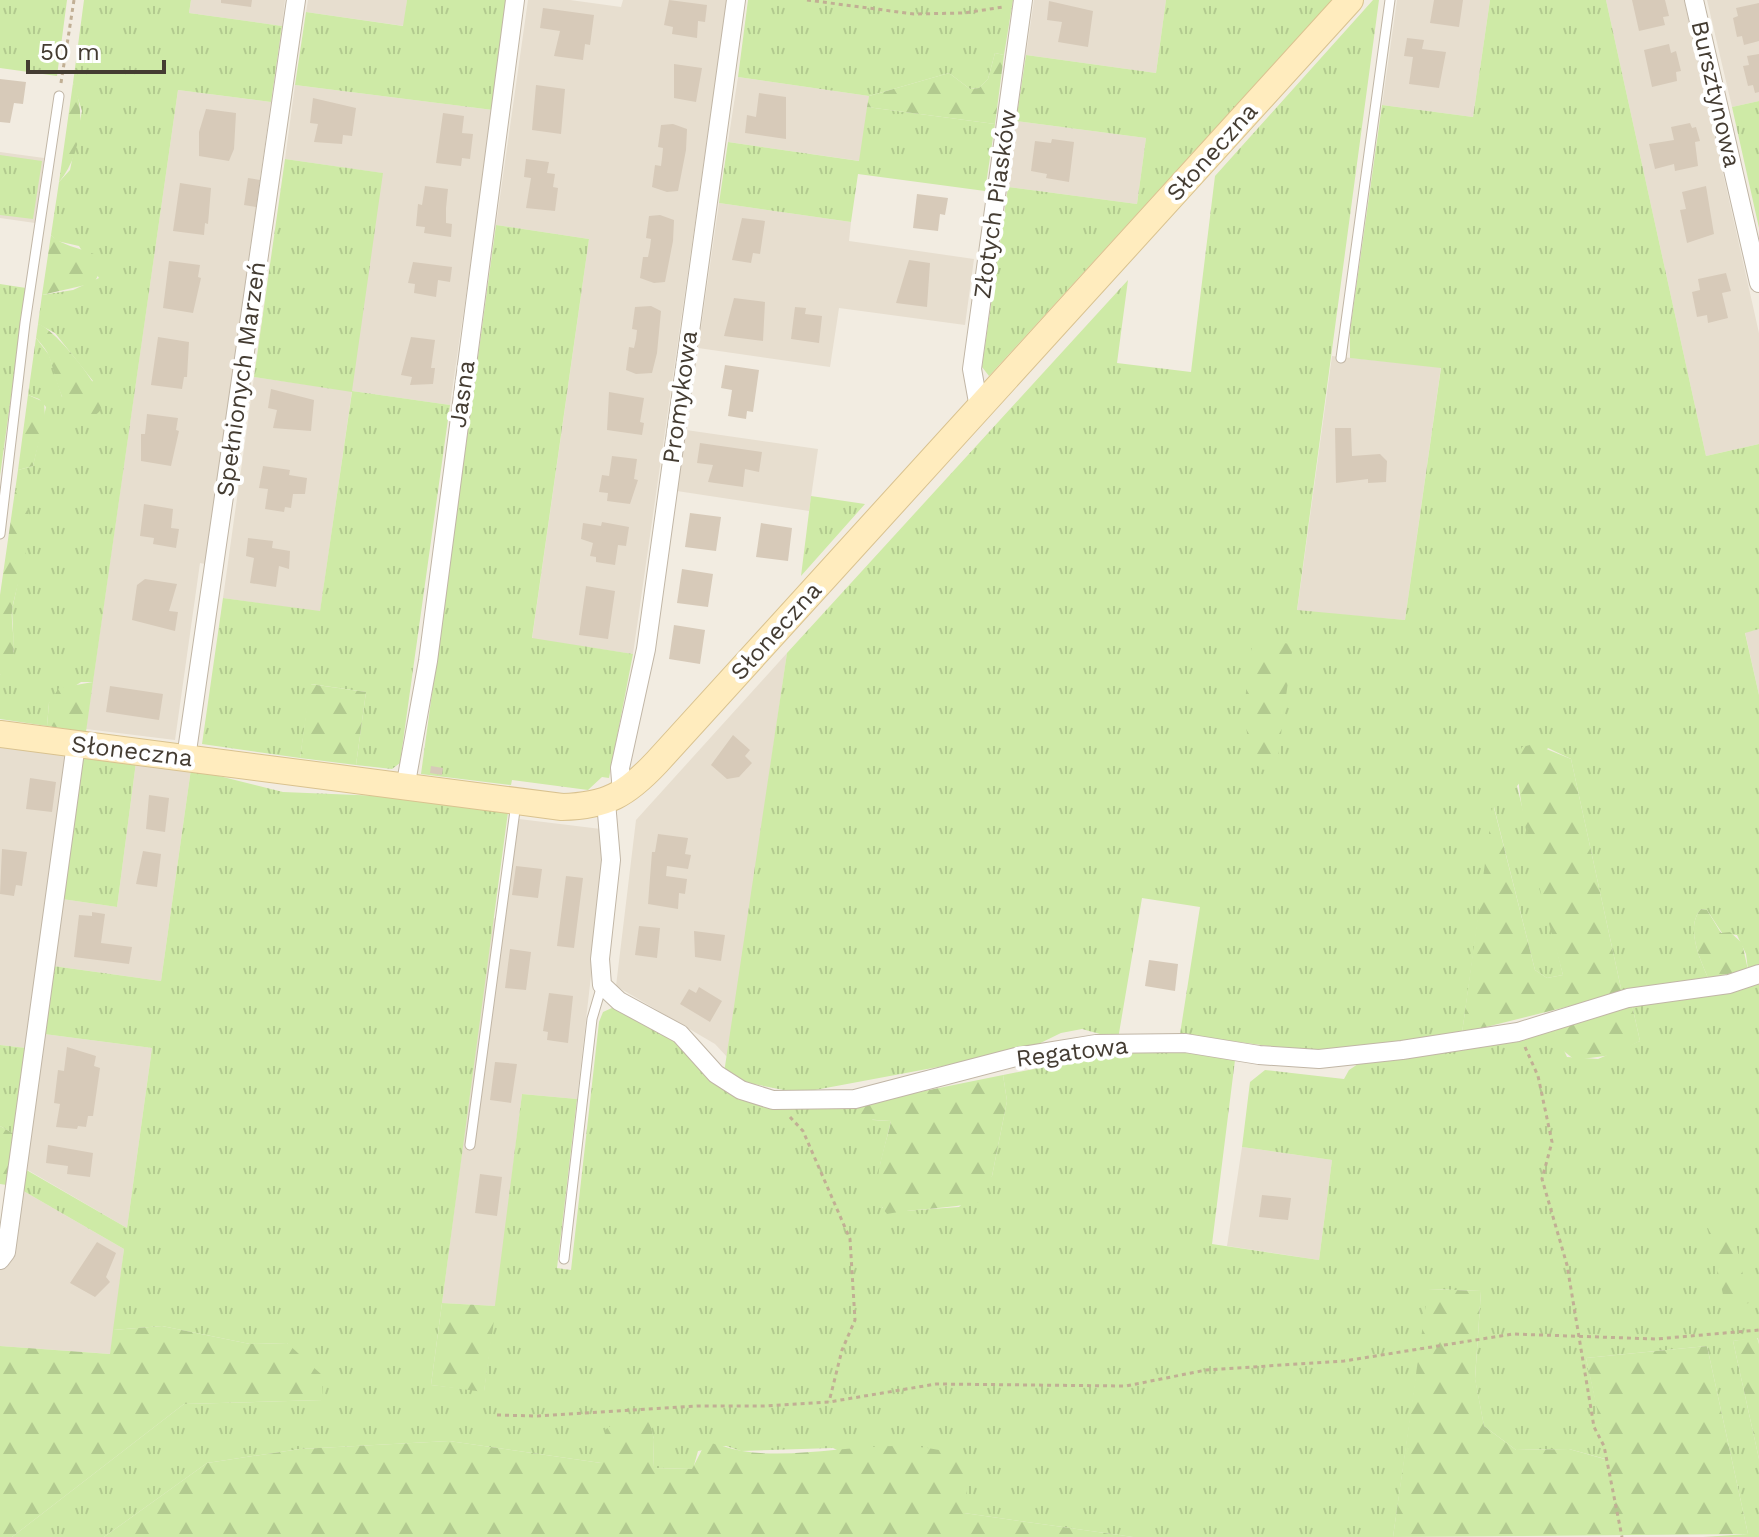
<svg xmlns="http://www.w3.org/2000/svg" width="1759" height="1537" font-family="'Work Sans',sans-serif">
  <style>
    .residential { fill: #e7decf }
    .grass { fill: url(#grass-tufts) }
    .forest { fill: url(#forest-firs) }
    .building { fill: #d7cab9 }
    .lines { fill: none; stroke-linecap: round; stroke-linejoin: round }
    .lane-casing { stroke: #c1b6a6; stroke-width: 11 }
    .street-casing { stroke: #c1b6a6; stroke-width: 20 }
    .secondary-casing { stroke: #d9c28f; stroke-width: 28 }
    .path { stroke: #c1af94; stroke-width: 3; stroke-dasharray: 4 4; stroke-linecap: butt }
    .lane { stroke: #fff; stroke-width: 9 }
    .street { stroke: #fff; stroke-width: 18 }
    .secondary { stroke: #ffecbe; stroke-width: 26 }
    .labels { text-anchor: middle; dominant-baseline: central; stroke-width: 8; stroke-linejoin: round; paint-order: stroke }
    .street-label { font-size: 24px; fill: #443c32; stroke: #fff }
  </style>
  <defs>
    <pattern id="grass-tufts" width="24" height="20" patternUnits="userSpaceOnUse" patternTransform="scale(2)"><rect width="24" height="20" fill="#ceeaa6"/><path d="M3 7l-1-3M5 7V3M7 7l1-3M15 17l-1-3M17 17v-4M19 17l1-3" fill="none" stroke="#b2ca8f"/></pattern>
    <pattern id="forest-firs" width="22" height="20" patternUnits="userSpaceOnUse" patternTransform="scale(2)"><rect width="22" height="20" fill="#ceeaa6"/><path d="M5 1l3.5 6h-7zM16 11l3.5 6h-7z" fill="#b2ca8f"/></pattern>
  </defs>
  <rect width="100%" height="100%" fill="#f2ece1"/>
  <path class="residential" d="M191 0H285L282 26 189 13Z
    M308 0H407L404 26 306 12Z
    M528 0H570L621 7 623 0H727L633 654 532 639 589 239 496 225Z
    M1034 0H1166L1156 73 1026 55Z
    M1397 0H1490L1473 117 1382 105Z
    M1606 0H1684L1759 333V444L1706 456Z
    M1707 0H1759V101L1732 107Z
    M738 77 869 96 860 161 728 142Z
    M295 85 493 110 450 405 352 391 320 612 223 598 254 377 351 391 382 173 285 159Z
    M178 90 271 102 205 564 200 563 175 740 86 729Z
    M1016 121 1146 138 1137 204 1008 187Z
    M0 152 44 158 35 223 0 218Z
    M719 203 851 222 849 241 974 259 965 325 839 308 830 367 698 348Z
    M1332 356 1441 367 1405 620 1297 611Z
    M686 430 818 449 809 511 677 491Z
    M1759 629V695L1745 632Z
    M787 653 728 1058 715 1044 616 986 636 820Z
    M0 745 66 753 26 1048 0 1045Z
    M136 762 191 769 161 981 53 966 62 899 117 907Z
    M519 819 601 829 604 843 598 914 577 1099 522 1094 496 1306 442 1303 493 918 505 920Z
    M44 1034 152 1048 127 1228 26 1169Z
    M1242 1147 1332 1160 1319 1260 1227 1246Z
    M20 1189 124 1249 111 1354 0 1346V1266Z"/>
  <path class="grass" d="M0 0H67L57 76 0 68Z
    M84 0H191L189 13 282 26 271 102 178 90 93 682H81L49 703 47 726 0 719V675L14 651 12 610 27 539 26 507 15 491 18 470 33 466 46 407 39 399 28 395 36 338 49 355 62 397 93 381 55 333 38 324 42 295 73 290 99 278 79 246 57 241 51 235 59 182 70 170 82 111 73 83Z
    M407 0H508L493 110 295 85 306 12 403 26Z
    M748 0H1013L1004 55 995 53 988 79 979 88 970 89 949 73 869 96 738 77Z
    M1166 0H1332L989 376 982 367 1008 187 1137 204 1146 138 1016 121 1026 55 1156 73Z
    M1373 0H1379L1297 610 1405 620 1441 368 1350 358V331L1382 105 1473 117 1490 0H1606L1706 456 1759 444V629L1745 633 1759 695V967L1748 970 1746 954 1737 935 1722 933 1707 910 1701 909C1685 927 1700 959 1708 978L1622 993 1571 759 1548 748 1517 786 1563 975 1547 978 1535 970 1494 807 1462 1033 1358 1049 1305 1051 1180 1034 1200 907 1142 898 1118 1039 1082 1029 1061 1033 1024 1051 799 1093 738 1081 724 1073 787 653 1128 280 1117 363 1191 372 1215 176Z
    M1759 101V228L1732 107Z
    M867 107 995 124 985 191 858 174 851 222 719 203 728 142 859 161Z
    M0 155 42 161 33 219 0 215Z
    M285 159 383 173 352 391 450 405 400 763 392 769 356 765 366 692 311 684 300 758 202 744 223 598 320 611 352 392 254 377Z
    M496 225 589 239 532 638 633 654 609 778 602 777 588 790 512 780 511 785 421 774Z
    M0 284 26 288 0 476Z
    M811 496 865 504 801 576Z
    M82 755 136 762 117 907 62 899Z
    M191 769 283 792 405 797 508 812 431 1385 484 1391 522 1094 577 1099 557 1268 571 1270 599 1022 603 1012 614 1007 678 1041 726 1089 855 1105 873 1120 891 1121 880 1165 882 1208 904 1211 959 1207 992 1176 1007 1101 1003 1075 1100 1056 1178 1048 1235 1060 1212 1244 1319 1260 1332 1160 1242 1147 1250 1082 1265 1070 1344 1079 1349 1070 1364 1060 1554 1029 1567 1057 1598 1059 1640 1041 1632 1005 1759 978V1344L1758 1338 1733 1341 1759 1459V1537H1703L1748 1534 1707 1346 1586 1358 1609 1460 1569 1449 1516 1450 1484 1426 1475 1379 1481 1291 1429 1289 1393 1537H1133L964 1513 833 1448 741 1451 726 1446 698 1451 693 1469 653 1468 654 1439 648 1420 601 1463 449 1441 300 1449 207 1463 104 1537H12L184 1404 322 1400 287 1343 250 1344 162 1326 113 1330 124 1249 20 1189 23 1168 127 1228 152 1048 44 1034 53 966 161 981Z
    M0 1045 26 1048 14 1134 0 1126Z"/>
  <path class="forest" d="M995 53 1004 55 995 124 867 107 869 96 949 73 970 89 979 88 988 79Z
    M73 83C87 112 80 158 59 182Z
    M51 235C63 247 83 248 98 256L102 268 94 283 42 295Z
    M38 324C53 327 101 386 102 402 102 409 100 413 93 416 60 426 56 368 47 352 44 347 40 342 36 338Z
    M28 395 44 402 45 417 33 466 18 470Z
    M15 491C47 509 15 584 12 611 10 633 23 659 0 675V595Z
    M1253 640 1293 644 1276 772 1260 769C1236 730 1247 682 1253 640Z
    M93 682 86 732 47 726 49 703 59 688Z
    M310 684 366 692 356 765 300 758Z
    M1534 744 1571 759 1622 993 1462 1033 1493 804 1535 970 1547 978 1563 975C1553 934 1504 777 1522 747Z
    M1701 909 1707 910 1721 933 1730 932 1742 943 1748 970 1708 978C1700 959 1685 927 1701 909Z
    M1632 1005 1640 1041 1612 1055 1575 1060 1561 1049 1554 1029Z
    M1003 1075 1007 1101 992 1176 979 1202C949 1209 918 1208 887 1214 866 1191 886 1147 891 1121L863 1119 855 1105Z
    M0 1126 14 1134 7 1185 0 1184Z
    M1707 1223 1732 1224 1749 1303 1726 1308Z
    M1428 1289 1481 1291 1475 1378 1484 1426 1516 1450 1569 1449 1608 1460 1586 1358 1707 1346 1748 1534 1393 1537Z
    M442 1303 496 1306 484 1392 431 1385Z
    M162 1326 250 1344 287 1343 322 1375 323 1400 184 1404 12 1537H0V1346L110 1354 113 1330Z
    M1757 1337 1759 1344V1459L1733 1341Z
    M649 1420 654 1439 653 1468 692 1469 706 1442C718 1444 730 1449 742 1451 815 1463 899 1428 970 1460L964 1513 1133 1537H104L207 1463 300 1449 449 1441 601 1463 606 1429 616 1422Z"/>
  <path class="building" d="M221 0H252L251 7 221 3Z
    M669 0 707 5 705 22 698 21 697 38 672 34 673 27 664 25Z
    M1434 0H1463L1459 27 1430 23Z
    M1632 0H1665L1669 16 1663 17 1665 25 1639 31Z
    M1049 1 1093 11 1088 47 1058 42 1062 22 1047 20Z
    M1759 3V41L1744 45 1742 36 1737 37 1733 18 1738 16 1736 8Z
    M543 8 594 15 590 45 585 44 583 60 554 56 560 31 540 28Z
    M1407 38 1424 40 1422 49 1446 52 1439 88 1409 84 1413 57 1404 56Z
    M1669 44 1671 53 1676 51 1681 71 1676 72 1677 81 1652 87 1644 50Z
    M1759 54V92L1755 93 1753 85 1748 86 1743 66 1749 65 1747 56Z
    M674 64 702 68 696 102 674 98Z
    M0 79 26 82 23 104 14 103 10 123 0 122Z
    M536 85 565 89 561 134 532 130Z
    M759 93 786 97V139L745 133 747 115 756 117Z
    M313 98 356 108 352 136 343 135 342 144 314 142 318 124 310 123Z
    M206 109 236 113 234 149 229 161 199 156V132Z
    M443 113 464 116 462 133 473 134 470 159 462 158 461 166 436 163Z
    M1690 123 1692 128 1696 127 1700 141 1695 142 1698 166 1675 171 1674 164 1655 169 1649 144 1674 140 1671 127Z
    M673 124 687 129 686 150 678 191 667 192 652 187 655 165 661 166 662 158 663 148 658 147 661 125Z
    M1052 139 1074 142 1069 182 1046 178 1047 174 1031 171 1035 141 1051 143Z
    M526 159 549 162 547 173 555 174 553 187 558 188 555 211 526 208 531 178 524 177Z
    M248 178 260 180 256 207 244 205Z
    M180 183 211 188 208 224 205 223 204 235 173 231Z
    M425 186 448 189 446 208V223L452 224 451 237 424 233 425 227 416 226 418 204 422 205Z
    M1706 186 1714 234 1687 243 1680 210 1686 209 1682 192Z
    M917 194 948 198 945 215 940 214 938 231 913 228Z
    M660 215 674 220 673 241 665 282 654 283 640 278 643 257H648L650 247 651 239 646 238 649 216Z
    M742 218 765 221 760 254 753 253 751 263 732 260Z
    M909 260 930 263 927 307 896 303Z
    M169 261 200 265 198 277 201 278 193 313 163 308Z
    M413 262 452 267 450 282 438 280 436 297 414 293 415 284 408 283Z
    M1726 273 1731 291 1722 293 1728 318 1708 323 1707 315 1697 317 1692 292 1700 290 1698 279Z
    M734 298 765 302 763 341 724 336Z
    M651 306 661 311 657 353 652 373 636 374 626 370 629 347 634 348 636 339 637 330 632 329 635 307Z
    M795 307 806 308 805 314 822 316 819 343 791 339Z
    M158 337 189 342 187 377H184L182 389 151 385Z
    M411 337 435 340 431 368H435L433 384 410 385 412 377 401 375Z
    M725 365 759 370 753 412 747 411 746 419 728 416 732 390 721 388Z
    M271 389 314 400 311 431 273 428 277 410 268 408Z
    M609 392 644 398 640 422 644 423 642 435 607 430Z
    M147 414 178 418 176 430 179 431 171 466 141 461V434H145Z
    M1335 428H1351L1352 456 1380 454 1387 461 1386 482 1368 483V479L1336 483Z
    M700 443 762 452 759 472 745 469 743 487 708 482 713 465 697 463Z
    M612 456 637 459 634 479 638 480 630 504 607 501 608 493 599 492 602 475 609 476Z
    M263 466 290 470 289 475 307 478 305 494H293L291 508 285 507 284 512 265 509 268 489 259 488Z
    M144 504 173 509 171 528 179 529 176 548 153 544 154 538 140 536Z
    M690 513 721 517 716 551 685 547Z
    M602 522 629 527 626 546 618 545 615 565 596 562V557L590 556 593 543 581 539 583 523 601 526Z
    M761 523 792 528 788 561 756 557Z
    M248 538 273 541 272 548 290 551 289 569 279 566 276 587 250 583 254 558 246 556Z
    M682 569 713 574 708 607 677 603Z
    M145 579 177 584 169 611 178 612 175 631 132 620 137 585Z
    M586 586 615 591 608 639 579 635Z
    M674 625 705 630 700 664 669 659Z
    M110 686 163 694 159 720 106 712Z
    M733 735 750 750 745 756 752 763 739 777 727 779 711 765Z
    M431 766 443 768 442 775 430 773Z
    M30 778 56 782 52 812 26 809Z
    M149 795 169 798 165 832 146 829Z
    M658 834 688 838 685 854 691 855 688 869 667 866 666 876 687 879 685 894 679 893 678 909 648 904 652 852H655Z
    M2 849 27 852 22 886 16 885 14 896 0 894Z
    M143 851 161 854 157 887 136 884Z
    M516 866 542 869 538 898 512 895Z
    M566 876 583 878 574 948 557 946Z
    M92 912 105 914 101 943 132 947 129 964 74 957 79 915 92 916Z
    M639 926 660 928 657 958 635 955Z
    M694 931 725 935 721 961 695 957Z
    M510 949 531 952 526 990 505 988Z
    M1149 960 1178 964 1175 991 1145 986Z
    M699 987 722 1001 710 1022 680 1004 689 989 696 993Z
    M549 993 573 996 568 1043 547 1040 548 1032 543 1031Z
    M67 1047 96 1056 94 1066 100 1068 93 1116H88L86 1127 78 1126 77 1129 56 1127 60 1104 54 1103 58 1070 64 1071Z
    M495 1062 517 1064 511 1103 490 1100Z
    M48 1145 93 1153 90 1177 67 1174 68 1166 46 1163Z
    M480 1174 502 1177 497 1216 475 1213Z
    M1262 1195 1291 1198 1288 1220 1259 1217Z
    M97 1242 116 1253 106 1277 110 1282 95 1297 70 1283Z"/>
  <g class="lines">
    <defs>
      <path id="lane" d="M1341 358 1390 0
        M0 534 25 323 59 96
        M470 1145 516 803
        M564 1259 592 1019 602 985"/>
      <path id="street" d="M1694 0 1759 283
        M979 408 972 369 1023 0
        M186 758 296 0
        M405 788 428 661 515 0
        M622 793 620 768 646 649 736 0
        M606 802 611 860 600 959 602 985 619 1001 680 1034 716 1074 741 1090 773 1100 855 1099 1016 1057 1096 1044 1185 1043 1259 1055 1319 1059 1402 1050 1518 1032 1628 998 1729 984 1759 974
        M0 1260 6 1252 76 744"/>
      <path id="secondary" d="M0 734 562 807C607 806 627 794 657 762L1350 0"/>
    </defs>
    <use href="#lane" class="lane-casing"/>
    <use href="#street" class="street-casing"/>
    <use href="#secondary" class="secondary-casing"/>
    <path class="path" d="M807 0 914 14 964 13 1003 7
      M61 83 74 0
      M1525 1047 1538 1076 1552 1142 1542 1179 1567 1265 1594 1427 1604 1446 1622 1537
      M790 1117 803 1131 850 1239 855 1320 842 1350 829 1402
      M497 1415 537 1416 698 1406H763L829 1402 936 1384 1126 1386 1206 1370 1344 1361 1513 1334 1656 1339 1759 1330"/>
    <use href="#lane" class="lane"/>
    <use href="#street" class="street"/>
    <use href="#secondary" class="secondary"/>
  </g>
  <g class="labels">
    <g class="street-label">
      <text transform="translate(1716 94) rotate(77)">Bursztynowa</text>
      <text transform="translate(1212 152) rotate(-48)">Słoneczna</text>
      <text transform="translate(995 204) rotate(-82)">Złotych Piasków</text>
      <text transform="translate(241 379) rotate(-82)">Spełnionych Marzeń</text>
      <text transform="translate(462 394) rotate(-82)">Jasna</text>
      <text transform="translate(680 397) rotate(-82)">Promykowa</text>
      <text transform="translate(776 631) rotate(-48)">Słoneczna</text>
      <text transform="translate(132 751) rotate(7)">Słoneczna</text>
      <text transform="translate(1072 1052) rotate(-7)">Regatowa</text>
    </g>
  </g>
  <path d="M28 60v12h136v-12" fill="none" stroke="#443c32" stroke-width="4"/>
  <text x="40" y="60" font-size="24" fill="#443c32" stroke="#ffffff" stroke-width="6" paint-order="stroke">50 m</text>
</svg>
